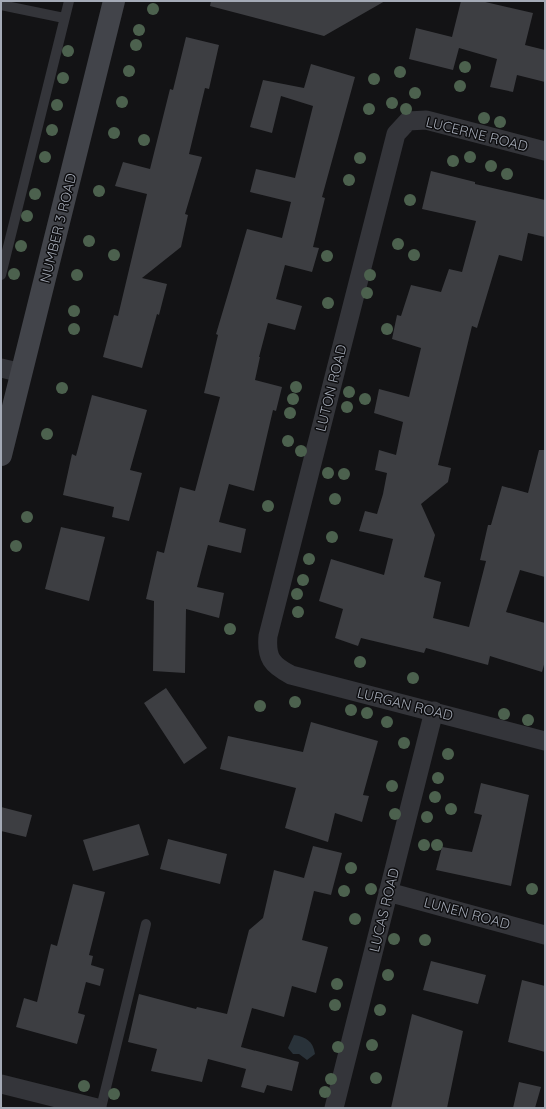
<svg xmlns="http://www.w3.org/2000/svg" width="546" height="1109" font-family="Quicksand,sans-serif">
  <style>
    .water { fill: #293239 }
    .building { fill: #3d3e42 }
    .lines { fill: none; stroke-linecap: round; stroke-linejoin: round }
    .lane { stroke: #34353a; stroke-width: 10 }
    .street { stroke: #34353a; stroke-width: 19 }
    .secondary { stroke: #42444a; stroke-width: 22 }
    .tree { fill: #4c614e }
    .labels { text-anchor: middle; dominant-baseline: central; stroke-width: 3; stroke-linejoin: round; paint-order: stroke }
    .street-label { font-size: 14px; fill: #a4aab6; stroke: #0e0e10 }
  </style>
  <rect width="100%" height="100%" fill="#131315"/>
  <path class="water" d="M294 1035C306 1037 313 1041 315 1054L307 1060 299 1054H293L288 1048Z"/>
  <path class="building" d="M211 1H385L324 36 210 6Z
    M461 1H481L533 13 525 45 545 50V82L517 75 513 92 490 87 497 59 459 48 453 70 409 59 416 28 452 37Z
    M186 37 219 45 209 89 205 88 189 154 202 157 185 214 188 215 181 247 142 278 167 284 159 315 157 314 142 368 103 357 114 315 118 316 147 194 115 186 123 162 150 169 170 89 173 90Z
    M311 64 355 77 322 197 325 198 313 247 319 248 312 272 285 265 276 299 302 306 295 330 268 323 259 357H260L255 380 282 387 276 411 273 410 254 491 229 484 219 522 246 529 241 553 208 545 197 587 224 593 219 618 186 609 185 673 153 671 154 601 146 599 157 551 164 553 180 487 195 491 220 397 204 393 218 335 216 334 230 287 247 229 282 238 291 202 250 192 256 169 295 178 313 106 281 96 272 133 250 127 263 80 304 88Z
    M431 171 475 182V184L545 200V237L528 233 522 261 499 255 477 328 472 326 438 465 451 468 448 482 421 504 435 535 424 577 441 582 433 618 469 627 486 561 480 560 488 525H491L502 486 528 493 539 450H545V577L520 570 506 612 545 623V661L542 672 490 656 488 665 426 648 424 653 361 638 358 646 335 638 343 609 319 601 331 559 384 575 393 539 359 531 365 511 377 514 383 494 387 473 375 470 379 450 396 455 403 422 374 413 379 389 409 397 421 348 392 339 397 315 401 316 411 285 441 292 449 269 462 272 476 221 422 209Z
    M92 395 147 410 130 470 142 473 129 521 112 517 114 507 63 495 72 454 76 456Z
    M61 527 105 537 89 601 45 589Z
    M166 688 207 748 184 764 144 703Z
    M311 722 378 741 363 795 369 796 362 822 335 813 328 842 285 828 296 788 220 769 228 736 303 752Z
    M481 783 529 795 511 886 436 870 442 847 472 852 482 815 474 813Z
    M1 807 32 815 26 837 1 831Z
    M139 824 149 855 93 871 83 840Z
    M168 839 227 854 220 884 160 869Z
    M313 846 342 853 331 895 314 891 302 940 328 947 316 993 292 986 284 1017 252 1008 241 1047 299 1062 292 1091 267 1085 264 1093 241 1087 246 1069 208 1059 202 1082 151 1071 157 1049 128 1042 139 994 196 1009 197 1007 227 1014 249 930 263 918 274 870 304 878Z
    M73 884 105 892 89 955 93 956 91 965 104 969 100 986 86 982 78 1013 85 1015 77 1044 16 1027 24 998 37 1002 51 944 57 946Z
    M431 961 486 975 478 1004 423 990Z
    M522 980 545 986V1052L508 1042Z
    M412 1014 463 1031 447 1108H391Z
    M519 1082 541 1087 535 1108H513Z"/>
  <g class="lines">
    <path class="lane" d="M1 5 64 18
      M1 275 69 1
      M101 1108 146 924"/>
    <path class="street" d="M545 151 426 120 408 121 396 134 268 636C266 658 272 665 291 675L545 741
      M1 368 22 373
      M388 892 545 935
      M1 1084 97 1108
      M334 1108 434 711"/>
    <path class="secondary" d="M1 455 114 1"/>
  </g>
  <g class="tree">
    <circle cx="153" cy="9" r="6"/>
    <circle cx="139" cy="30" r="6"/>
    <circle cx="136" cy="45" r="6"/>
    <circle cx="68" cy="51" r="6"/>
    <circle cx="465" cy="67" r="6"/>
    <circle cx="129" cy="71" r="6"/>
    <circle cx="400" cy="72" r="6"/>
    <circle cx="63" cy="78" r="6"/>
    <circle cx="374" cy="79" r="6"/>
    <circle cx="460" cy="86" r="6"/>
    <circle cx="415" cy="93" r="6"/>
    <circle cx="122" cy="102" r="6"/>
    <circle cx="392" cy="103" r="6"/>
    <circle cx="57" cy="105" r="6"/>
    <circle cx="369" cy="109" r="6"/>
    <circle cx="406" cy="109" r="6"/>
    <circle cx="484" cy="118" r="6"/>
    <circle cx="500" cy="122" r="6"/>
    <circle cx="52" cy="130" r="6"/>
    <circle cx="114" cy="133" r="6"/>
    <circle cx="144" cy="140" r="6"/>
    <circle cx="45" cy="157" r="6"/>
    <circle cx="470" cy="157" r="6"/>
    <circle cx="360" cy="158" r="6"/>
    <circle cx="453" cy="161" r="6"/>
    <circle cx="491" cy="166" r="6"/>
    <circle cx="507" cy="174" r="6"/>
    <circle cx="349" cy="180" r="6"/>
    <circle cx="99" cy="191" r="6"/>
    <circle cx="35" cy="194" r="6"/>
    <circle cx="410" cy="200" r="6"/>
    <circle cx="27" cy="216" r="6"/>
    <circle cx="89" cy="241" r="6"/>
    <circle cx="398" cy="244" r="6"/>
    <circle cx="21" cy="246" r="6"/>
    <circle cx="114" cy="255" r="6"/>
    <circle cx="414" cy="255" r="6"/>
    <circle cx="327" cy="256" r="6"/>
    <circle cx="14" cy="274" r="6"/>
    <circle cx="77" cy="275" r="6"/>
    <circle cx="370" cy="275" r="6"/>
    <circle cx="367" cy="293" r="6"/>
    <circle cx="328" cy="303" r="6"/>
    <circle cx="74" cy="311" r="6"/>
    <circle cx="74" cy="329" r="6"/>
    <circle cx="387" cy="329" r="6"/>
    <circle cx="296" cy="387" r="6"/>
    <circle cx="62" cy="388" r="6"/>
    <circle cx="349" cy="392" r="6"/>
    <circle cx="293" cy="399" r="6"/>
    <circle cx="365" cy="399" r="6"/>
    <circle cx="347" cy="407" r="6"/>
    <circle cx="290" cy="413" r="6"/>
    <circle cx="47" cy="434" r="6"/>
    <circle cx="288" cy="441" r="6"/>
    <circle cx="301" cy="451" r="6"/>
    <circle cx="328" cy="473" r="6"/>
    <circle cx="344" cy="474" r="6"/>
    <circle cx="335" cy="499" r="6"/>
    <circle cx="268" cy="506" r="6"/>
    <circle cx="27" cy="517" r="6"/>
    <circle cx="332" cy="537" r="6"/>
    <circle cx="16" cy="546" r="6"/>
    <circle cx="309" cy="559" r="6"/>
    <circle cx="303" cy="580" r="6"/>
    <circle cx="297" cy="594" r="6"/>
    <circle cx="298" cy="612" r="6"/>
    <circle cx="230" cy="629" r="6"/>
    <circle cx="360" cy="662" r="6"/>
    <circle cx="413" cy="678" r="6"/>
    <circle cx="295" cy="702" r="6"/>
    <circle cx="260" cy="706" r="6"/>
    <circle cx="351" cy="710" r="6"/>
    <circle cx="367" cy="713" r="6"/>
    <circle cx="504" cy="714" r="6"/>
    <circle cx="528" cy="720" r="6"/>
    <circle cx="387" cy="722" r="6"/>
    <circle cx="404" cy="743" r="6"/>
    <circle cx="448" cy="754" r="6"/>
    <circle cx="438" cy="778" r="6"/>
    <circle cx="392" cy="786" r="6"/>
    <circle cx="435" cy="797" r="6"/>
    <circle cx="451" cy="809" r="6"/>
    <circle cx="395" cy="814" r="6"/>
    <circle cx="427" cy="817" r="6"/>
    <circle cx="424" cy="845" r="6"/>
    <circle cx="437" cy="845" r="6"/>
    <circle cx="351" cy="868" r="6"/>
    <circle cx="371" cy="889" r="6"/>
    <circle cx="532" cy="889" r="6"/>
    <circle cx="344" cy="891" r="6"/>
    <circle cx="355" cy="919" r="6"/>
    <circle cx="394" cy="939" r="6"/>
    <circle cx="425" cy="940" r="6"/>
    <circle cx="388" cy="975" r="6"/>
    <circle cx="337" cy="984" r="6"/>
    <circle cx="335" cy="1005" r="6"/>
    <circle cx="380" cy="1010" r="6"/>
    <circle cx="372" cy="1045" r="6"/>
    <circle cx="338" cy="1047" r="6"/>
    <circle cx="376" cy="1078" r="6"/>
    <circle cx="331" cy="1079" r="6"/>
    <circle cx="84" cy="1086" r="6"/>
    <circle cx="325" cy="1092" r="6"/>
    <circle cx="114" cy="1094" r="6"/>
  </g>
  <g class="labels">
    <g class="street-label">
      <text transform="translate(477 134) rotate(14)">LUCERNE ROAD</text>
      <text transform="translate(58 228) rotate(-76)">NUMBER 3 ROAD</text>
      <text transform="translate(331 388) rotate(-76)">LUTON ROAD</text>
      <text transform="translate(405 704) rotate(14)">LURGAN ROAD</text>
      <text transform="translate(384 910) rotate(-76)">LUCAS ROAD</text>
      <text transform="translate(467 913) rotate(15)">LUNEN ROAD</text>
    </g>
  </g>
  <rect width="546" height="1109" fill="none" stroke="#a4aab6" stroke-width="4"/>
</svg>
